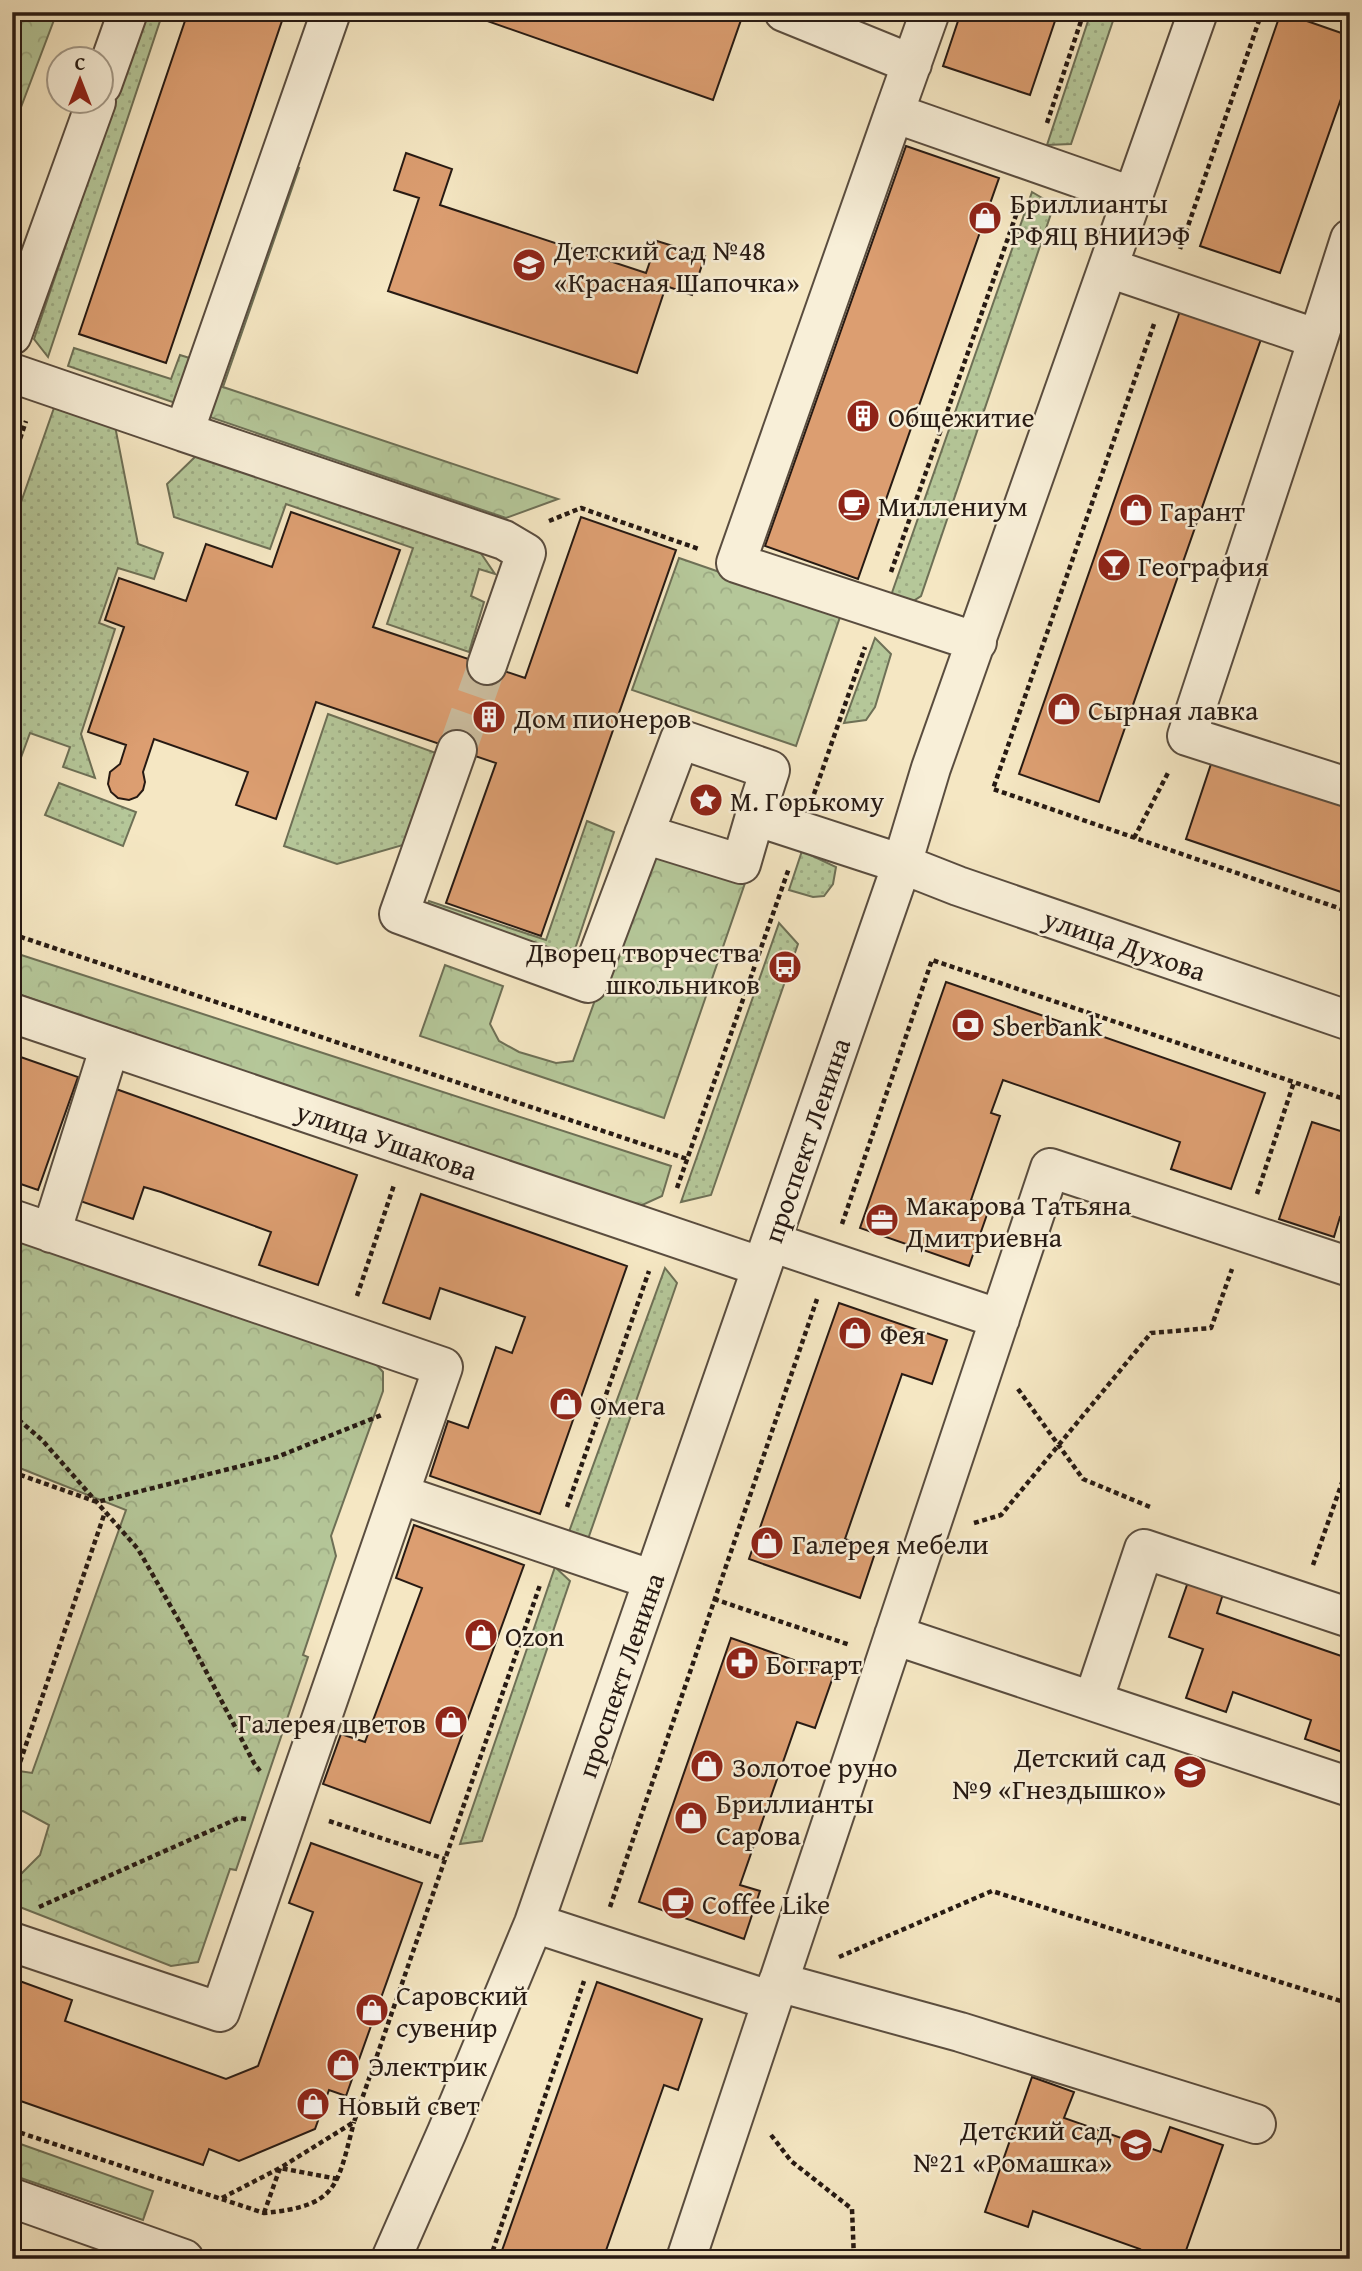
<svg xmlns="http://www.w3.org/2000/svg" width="1362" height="2271" font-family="'Gentium Book Plus',serif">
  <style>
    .grass { fill: url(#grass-dots); stroke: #6e7056; stroke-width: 2 }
    .forest { fill: url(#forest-crowns); stroke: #6e7056; stroke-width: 2 }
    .building { fill: #dc9e71; stroke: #271a13; stroke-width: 2 }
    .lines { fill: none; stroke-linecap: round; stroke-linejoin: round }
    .minor-tunnel { stroke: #ccbea0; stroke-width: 38; stroke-dasharray: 38 19; stroke-linecap: butt }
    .minor-casing { stroke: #5a4d3f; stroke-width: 42 }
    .path { stroke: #271a13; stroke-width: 4.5; stroke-dasharray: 5 3.5; stroke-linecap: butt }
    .minor { stroke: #f8efd8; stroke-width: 38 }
    .labels { text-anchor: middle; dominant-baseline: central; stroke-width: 5; stroke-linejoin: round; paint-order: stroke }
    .poi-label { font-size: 28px; fill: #271a13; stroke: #f8efd8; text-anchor: start }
    .street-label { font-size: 28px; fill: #271a13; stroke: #f8efd8 }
  </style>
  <defs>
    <pattern id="grass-dots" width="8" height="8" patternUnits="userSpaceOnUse" patternTransform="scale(1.75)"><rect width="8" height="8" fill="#b5c799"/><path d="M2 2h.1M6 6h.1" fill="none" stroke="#9caa83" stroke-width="1.8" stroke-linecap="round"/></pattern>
    <pattern id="forest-crowns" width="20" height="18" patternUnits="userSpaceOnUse" patternTransform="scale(1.75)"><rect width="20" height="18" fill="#b5c799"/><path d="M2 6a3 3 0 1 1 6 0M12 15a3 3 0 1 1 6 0" fill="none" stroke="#9caa83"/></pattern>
  </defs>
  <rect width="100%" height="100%" fill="#f5e7c3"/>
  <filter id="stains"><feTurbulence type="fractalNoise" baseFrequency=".00286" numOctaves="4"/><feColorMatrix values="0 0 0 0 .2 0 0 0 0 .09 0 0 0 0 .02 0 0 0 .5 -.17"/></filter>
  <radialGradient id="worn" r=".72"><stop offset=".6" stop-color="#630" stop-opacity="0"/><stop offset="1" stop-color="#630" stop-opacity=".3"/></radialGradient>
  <path class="grass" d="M145 12H163L48 357 34 339Z
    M1091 12H1116L1071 144 1047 145Z
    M1032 192 1054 205 921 596 904 607H887Z
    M74 348 171 379 180 355 199 361 184 406 68 366Z
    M55 405 115 426 138 544 163 553 154 579 118 568 99 623 115 629 81 734 95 778 63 767 70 747 30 733 12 782V528Z
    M197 455 478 549 495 574 479 569 471 596 484 602 469 652 387 624 413 548 286 504 270 549 174 517 167 484Z
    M875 638 891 654 875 707 866 720 844 723Z
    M328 714 436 753 403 845 337 864 284 846Z
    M59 783 136 812 123 846 45 815Z
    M587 821 614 832 572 958 423 916 429 901 546 940Z
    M802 851 836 867 833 884 824 896 813 897 789 890Z
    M779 923 798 944 711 1195 681 1202Z
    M665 1268 677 1283 587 1542 566 1540Z
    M555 1567 570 1581 482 1841 460 1844Z"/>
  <path class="forest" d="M12 12H57L12 131Z
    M286 164 299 168 223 387 558 499 506 518 201 414Z
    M679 558 841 614 796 746 632 690Z
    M650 848 745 883 664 1118 420 1036 445 965 503 986 490 1024 499 1041 519 1052 556 1063 573 1061Z
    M12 952 671 1166 662 1196 638 1207 12 992Z
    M12 1236 375 1363 383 1372V1391L331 1536 336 1556 303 1655 308 1657 236 1870 230 1869 198 1962 171 1966 12 1904V1883L40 1855 49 1825 23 1811 12 1812V1770L32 1773 126 1510 12 1465Z
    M12 2141 153 2191 143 2220 12 2175Z"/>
  <path class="building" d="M188 12H285L166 363 79 334Z
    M471 12H720L741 20 713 100 470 15Z
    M961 12H1058L1030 95 943 66Z
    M1281 12 1350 36V73L1280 273 1200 246Z
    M906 146 999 178 858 579 765 546Z
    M406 153 452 169 440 205 646 273 657 241 705 256 692 295 666 286 637 373 388 291 419 198 394 190Z
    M1180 311 1261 339 1099 802 1019 774Z
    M291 512 400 550 373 627 525 678 581 517 676 550 541 936 446 903 496 763 316 702 276 819 236 805 248 772 154 739 143 772 145 782 143 790 137 797 129 800 118 798 111 792 108 784 110 772 120 764 126 745 88 732 124 627 105 620 119 578 186 601 206 544 272 567Z
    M1213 758 1350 804V895L1186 839Z
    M946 982 1265 1093 1231 1189 1171 1169 1180 1142 1003 1080 991 1113 1000 1116 971 1200 990 1206 969 1266 860 1228Z
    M12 1054 78 1077 38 1190 12 1181Z
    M116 1089 357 1175 318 1285 259 1265 271 1232 161 1192 144 1187 133 1219 77 1200Z
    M1312 1122 1350 1134V1220L1340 1217 1334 1237 1279 1219Z
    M421 1194 627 1266 540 1514 430 1476 448 1421 468 1428 496 1347 512 1353 525 1317 440 1288 430 1319 383 1303Z
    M839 1303 947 1340 932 1384 902 1374 845 1539 876 1550 860 1598 749 1559Z
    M414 1525 524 1565 430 1823 323 1784 341 1734 365 1742 422 1588 396 1578Z
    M1188 1582 1223 1594 1217 1613 1350 1659 1348 1754 1305 1739 1311 1720 1233 1692 1226 1712 1186 1698 1203 1649 1169 1637Z
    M731 1638 834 1674 815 1728 797 1722 740 1885 760 1891 744 1939 639 1902Z
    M311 1843 422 1883 346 2096 329 2090 315 2129 239 2161 209 2149 203 2165 12 2098 14 1979 72 2000 65 2021 226 2079 258 2066 313 1912 289 1903Z
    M597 1982 702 2019 678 2090 664 2085 603 2259H499Z
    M1032 2077 1074 2092 1064 2118 1161 2152 1170 2127 1223 2145 1183 2259H1136L1140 2249 1033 2211 1028 2227 985 2212Z"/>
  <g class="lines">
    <path class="minor-tunnel" d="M457 750 487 665"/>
    <defs>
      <path id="minor" d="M784 12 912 64
        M930 12 894 113 1134 197
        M102 85 128 12
        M894 113 736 563 977 642
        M1109 268 1318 339 1350 239
        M12 335 96 102
        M1318 339 1187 736 1350 788
        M12 373 184 432 331 12
        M184 432 504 540 526 553 487 665
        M457 750 399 914 588 983 680 739 770 770 755 816 902 864 958 886 1350 1021
        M644 834 741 864 755 816
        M12 1013 762 1267
        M12 1219 443 1367 220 2012 12 1942
        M51 1233 110 1046
        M771 1242 1000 1319
        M399 1494 653 1580
        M894 1635 1350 1787
        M1093 1701 1144 1549 1350 1618
        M534 1923 772 2001
        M778 1982 960 2032 1256 2124
        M12 2198 184 2259
        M391 2259 447 2132 534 1923 902 864 931 768 1198 12
        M686 2259 1050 1168 1350 1267"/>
    </defs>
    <use href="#minor" class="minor-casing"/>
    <path class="path" d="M1047 123 1084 12
      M1180 249 1262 12
      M1154 324 993 789 1350 912
      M12 463 26 421
      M549 521 581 508 699 549
      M891 572 1021 201
      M814 794 865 647
      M1134 838 1169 771
      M12 934 687 1159
      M677 1188 789 868
      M1257 1194 1294 1082
      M842 1224 932 960 1350 1101
      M357 1296 394 1185
      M1018 1389 1083 1479 1150 1507
      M12 1414 42 1440 138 1549 186 1633 254 1763 260 1771
      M12 1472 97 1502 277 1457 384 1414
      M567 1507 649 1271
      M974 1523 1001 1515 1151 1333 1211 1328 1232 1269
      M1313 1565 1350 1460
      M714 1599 850 1645
      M12 1786 105 1512
      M329 1821 445 1859
      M39 1907 239 1818 246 1819
      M610 1907 817 1299
      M839 1957 992 1891 1350 2004
      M12 2130 264 2213C338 2206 337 2187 354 2122
      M771 2135 791 2161 852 2209 854 2259
      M222 2198 280 2168 338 2179
      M264 2213 280 2168 354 2122 540 1585
      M490 2259 584 1981"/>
    <use href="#minor" class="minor"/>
  </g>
  <defs>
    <symbol id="shop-disc" viewBox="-11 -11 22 22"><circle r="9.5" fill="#8f2418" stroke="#f8efd8"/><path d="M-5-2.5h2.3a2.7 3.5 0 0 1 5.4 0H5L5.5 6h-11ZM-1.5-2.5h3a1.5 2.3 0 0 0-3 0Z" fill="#fff"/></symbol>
    <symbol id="school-disc" viewBox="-11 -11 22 22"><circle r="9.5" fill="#8f2418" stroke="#f8efd8"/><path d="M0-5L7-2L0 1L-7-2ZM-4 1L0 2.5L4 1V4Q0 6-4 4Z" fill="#fff"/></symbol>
    <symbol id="building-disc" viewBox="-11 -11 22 22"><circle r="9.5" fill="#8f2418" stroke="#f8efd8"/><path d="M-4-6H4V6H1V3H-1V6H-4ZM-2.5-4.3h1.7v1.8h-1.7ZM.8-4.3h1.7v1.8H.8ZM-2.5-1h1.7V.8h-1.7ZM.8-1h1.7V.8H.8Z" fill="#fff"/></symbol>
    <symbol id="cafe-disc" viewBox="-11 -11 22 22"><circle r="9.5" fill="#8f2418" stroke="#f8efd8"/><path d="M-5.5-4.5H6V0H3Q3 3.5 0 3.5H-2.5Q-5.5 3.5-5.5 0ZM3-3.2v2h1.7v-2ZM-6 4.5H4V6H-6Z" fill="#fff"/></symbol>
    <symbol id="bar-disc" viewBox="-11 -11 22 22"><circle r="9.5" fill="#8f2418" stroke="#f8efd8"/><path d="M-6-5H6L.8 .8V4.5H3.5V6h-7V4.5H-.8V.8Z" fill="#fff"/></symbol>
    <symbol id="sight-disc" viewBox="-11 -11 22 22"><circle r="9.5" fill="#8f2418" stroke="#f8efd8"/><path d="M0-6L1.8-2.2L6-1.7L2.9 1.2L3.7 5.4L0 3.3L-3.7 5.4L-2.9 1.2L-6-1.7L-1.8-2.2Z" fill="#fff"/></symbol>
    <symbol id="bus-disc" viewBox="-11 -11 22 22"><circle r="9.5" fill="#8f2418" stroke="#f8efd8"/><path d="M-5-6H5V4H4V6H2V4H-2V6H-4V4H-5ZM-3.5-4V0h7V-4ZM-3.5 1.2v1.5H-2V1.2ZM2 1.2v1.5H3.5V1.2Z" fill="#fff"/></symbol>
    <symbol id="bank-disc" viewBox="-11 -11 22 22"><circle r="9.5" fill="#8f2418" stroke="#f8efd8"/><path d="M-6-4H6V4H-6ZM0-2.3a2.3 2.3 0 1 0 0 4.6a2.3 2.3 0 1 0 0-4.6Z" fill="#fff"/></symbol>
    <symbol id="office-disc" viewBox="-11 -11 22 22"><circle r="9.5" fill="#8f2418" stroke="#f8efd8"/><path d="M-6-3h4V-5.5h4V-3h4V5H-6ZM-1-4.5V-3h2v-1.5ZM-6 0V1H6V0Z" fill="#fff"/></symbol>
    <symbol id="pharmacy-disc" viewBox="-11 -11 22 22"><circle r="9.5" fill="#8f2418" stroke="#f8efd8"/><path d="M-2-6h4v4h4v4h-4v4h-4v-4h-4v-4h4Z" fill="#fff"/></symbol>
  </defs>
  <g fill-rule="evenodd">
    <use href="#shop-disc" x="966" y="199" width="38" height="38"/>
    <use href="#school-disc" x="510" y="246" width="38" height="38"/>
    <use href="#building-disc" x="844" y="397" width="38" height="38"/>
    <use href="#cafe-disc" x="835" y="486" width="38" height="38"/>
    <use href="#shop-disc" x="1117" y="491" width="38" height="38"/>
    <use href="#bar-disc" x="1095" y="546" width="38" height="38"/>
    <use href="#shop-disc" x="1045" y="690" width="38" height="38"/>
    <use href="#building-disc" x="470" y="698" width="38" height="38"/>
    <use href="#sight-disc" x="687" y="781" width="38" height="38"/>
    <use href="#bus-disc" x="766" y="948" width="38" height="38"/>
    <use href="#bank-disc" x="949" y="1006" width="38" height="38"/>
    <use href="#office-disc" x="863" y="1201" width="38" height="38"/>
    <use href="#shop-disc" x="836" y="1314" width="38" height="38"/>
    <use href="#shop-disc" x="547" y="1385" width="38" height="38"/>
    <use href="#shop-disc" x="748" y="1524" width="38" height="38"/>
    <use href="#shop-disc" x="462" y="1616" width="38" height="38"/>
    <use href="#pharmacy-disc" x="723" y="1644" width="38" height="38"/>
    <use href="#shop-disc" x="432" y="1703" width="38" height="38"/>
    <use href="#shop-disc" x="688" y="1747" width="38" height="38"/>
    <use href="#school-disc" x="1171" y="1753" width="38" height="38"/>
    <use href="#shop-disc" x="672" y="1799" width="38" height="38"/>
    <use href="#cafe-disc" x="659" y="1884" width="38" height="38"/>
    <use href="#shop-disc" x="353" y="1991" width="38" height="38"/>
    <use href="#shop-disc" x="324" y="2046" width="38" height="38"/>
    <use href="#shop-disc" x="294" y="2085" width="38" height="38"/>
    <use href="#school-disc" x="1117" y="2126" width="38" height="38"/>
  </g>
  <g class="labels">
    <g class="poi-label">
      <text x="1010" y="202">Бриллианты<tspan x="1010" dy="32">РФЯЦ ВНИИЭФ</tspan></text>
      <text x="554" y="249">Детский сад №48<tspan x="554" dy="32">«Красная Шапочка»</tspan></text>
      <text x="888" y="416">Общежитие</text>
      <text x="878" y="505">Миллениум</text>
      <text x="1160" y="510">Гарант</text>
      <text x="1138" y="565">География</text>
      <text x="1088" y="709">Сырная лавка</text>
      <text x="514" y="717">Дом пионеров</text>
      <text x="730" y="800">М. Горькому</text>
      <text x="760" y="951" text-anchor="end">Дворец творчества<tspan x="760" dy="32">школьников</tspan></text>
      <text x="992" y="1025">Sberbank</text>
      <text x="906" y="1204">Макарова Татьяна<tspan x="906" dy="32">Дмитриевна</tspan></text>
      <text x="880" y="1333">Фея</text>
      <text x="590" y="1404">Омега</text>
      <text x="792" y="1543">Галерея мебели</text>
      <text x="505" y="1635">Ozon</text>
      <text x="766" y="1663">Боггарт</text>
      <text x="426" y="1722" text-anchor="end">Галерея цветов</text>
      <text x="1166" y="1756" text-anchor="end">Детский сад<tspan x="1166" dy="32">№9 «Гнездышко»</tspan></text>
      <text x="732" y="1766">Золотое руно</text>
      <text x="716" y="1802">Бриллианты<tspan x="716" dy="32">Сарова</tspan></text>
      <text x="702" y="1903">Coffee Like</text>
      <text x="396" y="1994">Саровский<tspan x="396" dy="32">сувенир</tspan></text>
      <text x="368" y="2065">Электрик</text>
      <text x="338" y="2104">Новый свет</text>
      <text x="1112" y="2129" text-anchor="end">Детский сад<tspan x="1112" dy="32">№21 «Ромашка»</tspan></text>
    </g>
    <g class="street-label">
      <text transform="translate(1125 944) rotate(19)">улица Духова</text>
      <text transform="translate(387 1140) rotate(19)">улица Ушакова</text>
      <text transform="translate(806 1140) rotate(-71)">проспект Ленина</text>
      <text transform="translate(620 1675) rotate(-71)">проспект Ленина</text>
    </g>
  </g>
  <rect width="1362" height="2271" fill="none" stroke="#f5e7c3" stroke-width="42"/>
  <rect x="14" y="14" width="1334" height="2243" fill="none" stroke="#271a13" stroke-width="3.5"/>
  <rect x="21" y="21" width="1320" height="2229" fill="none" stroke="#271a13" stroke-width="2"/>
  <g transform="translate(80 80)"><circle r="33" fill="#f8efd8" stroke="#a49a89" stroke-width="2"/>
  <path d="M0-5L12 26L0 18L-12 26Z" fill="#8f2418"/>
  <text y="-10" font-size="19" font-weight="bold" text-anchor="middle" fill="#271a13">С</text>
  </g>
  <rect width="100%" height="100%" filter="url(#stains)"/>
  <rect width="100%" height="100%" fill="url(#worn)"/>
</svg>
